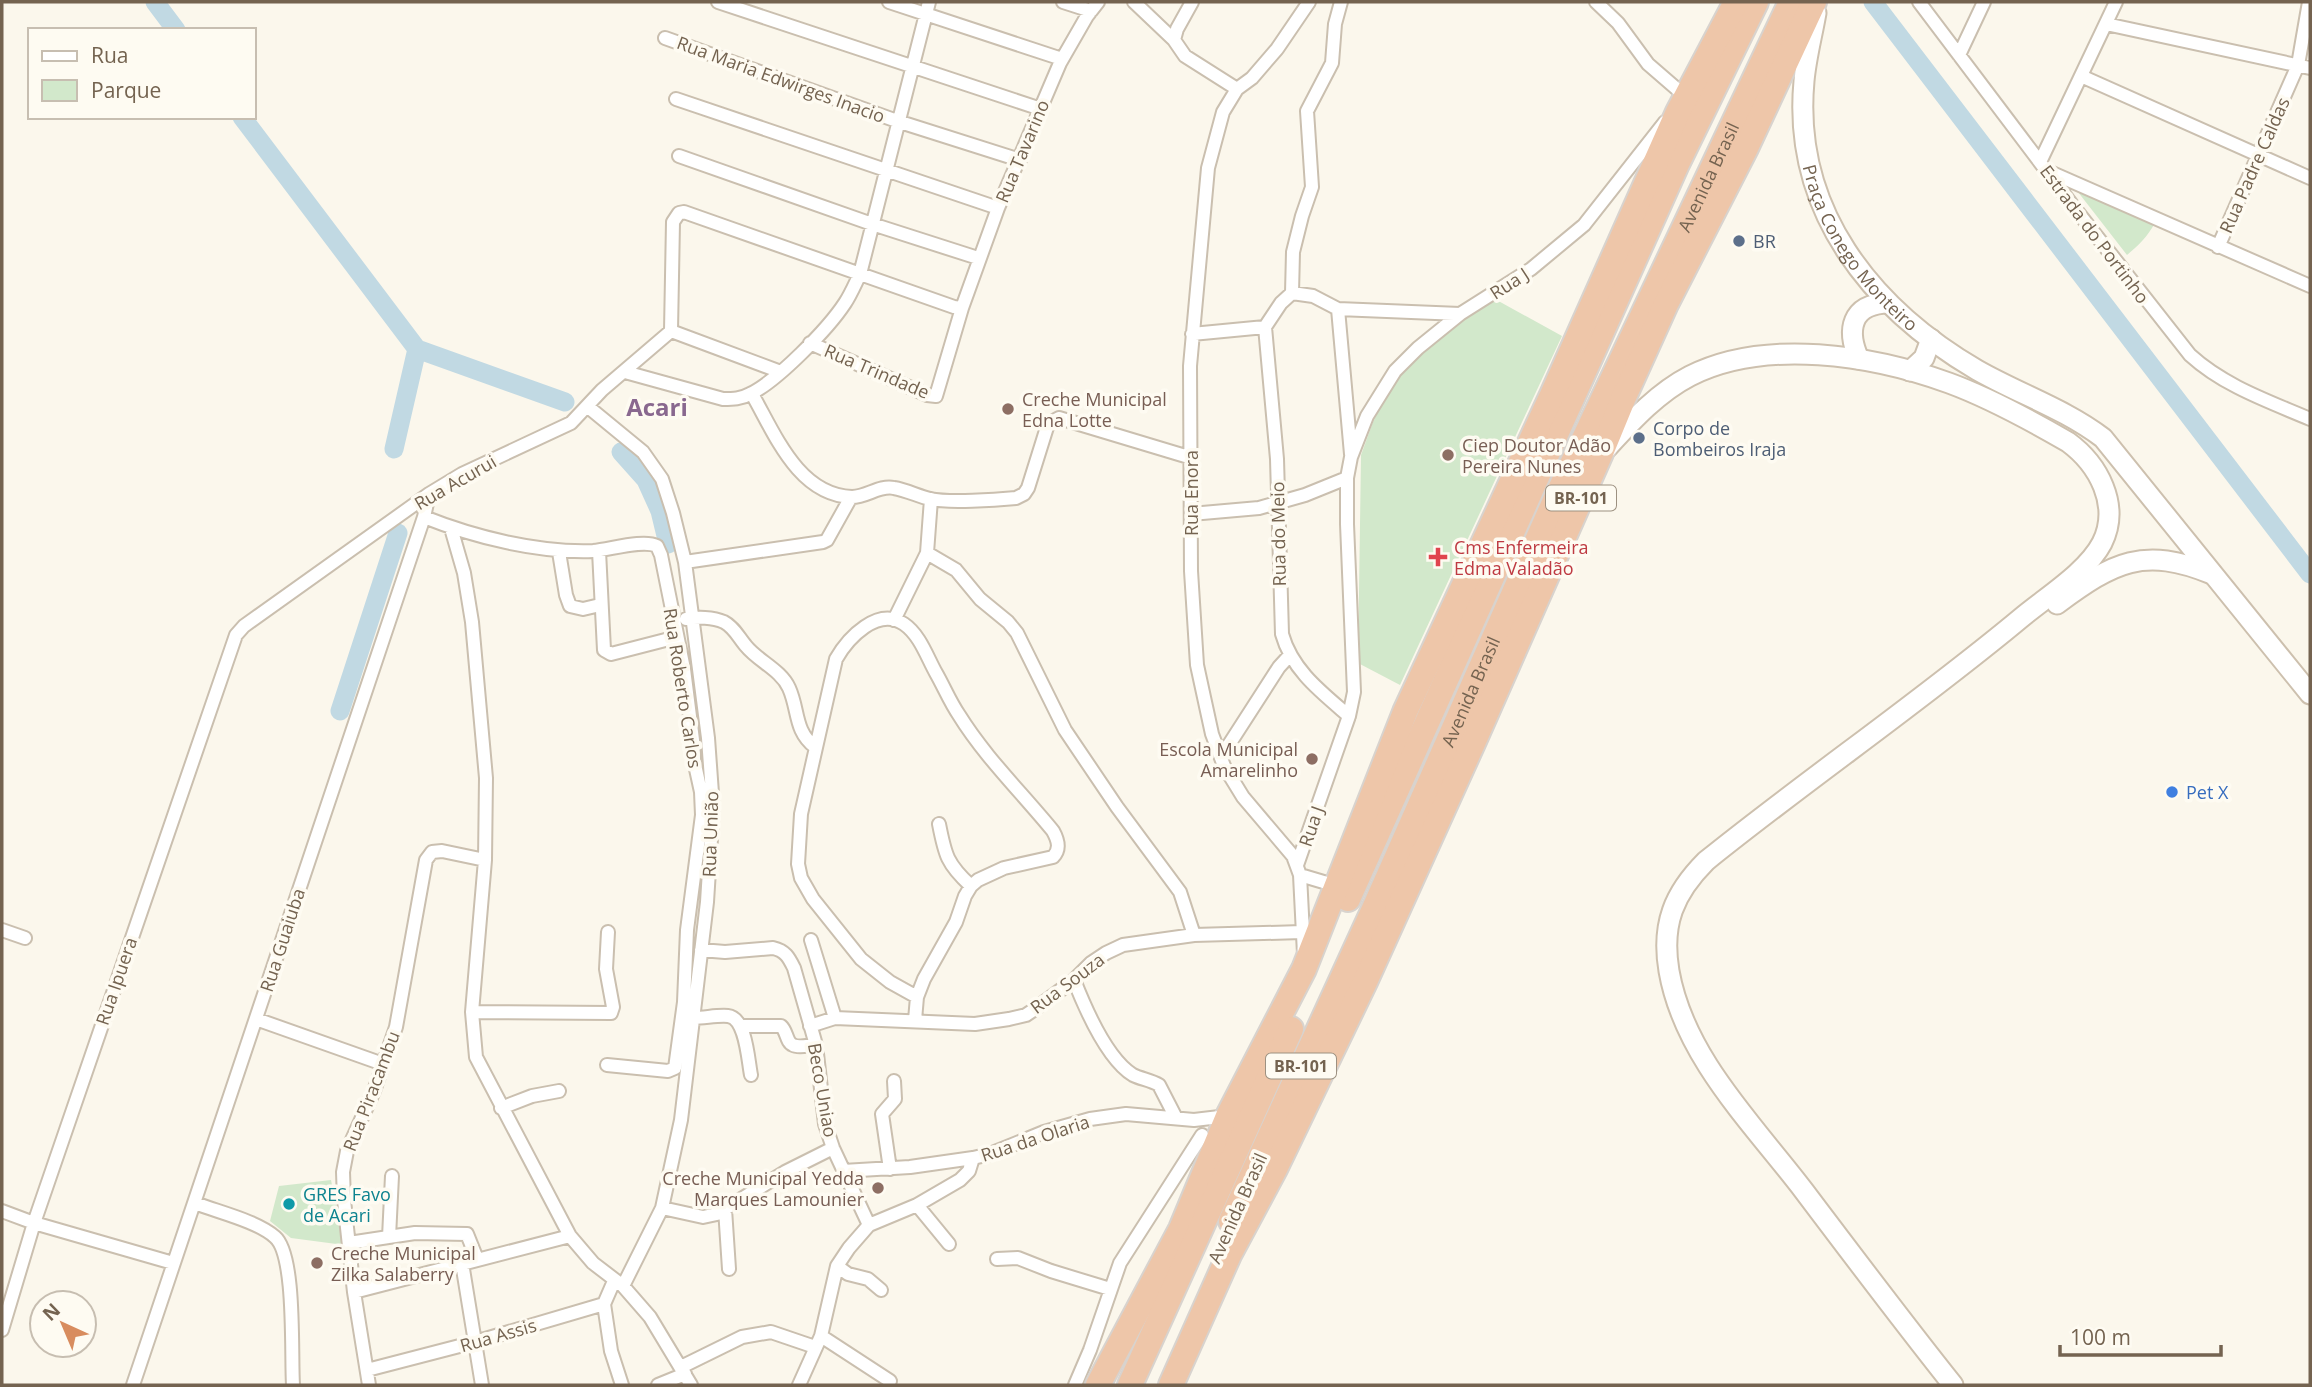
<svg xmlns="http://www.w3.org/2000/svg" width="2312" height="1387" font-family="'Open Sans',sans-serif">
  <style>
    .green { fill: #d2e8cb }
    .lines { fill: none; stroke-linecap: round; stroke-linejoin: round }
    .river { stroke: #c1d9e3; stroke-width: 19 }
    .street-casing { stroke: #cabfaf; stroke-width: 16 }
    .secondary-casing { stroke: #cdc0ae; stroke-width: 23 }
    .highway-casing { stroke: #d8d3ce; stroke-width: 28 }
    .street { stroke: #fff; stroke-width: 12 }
    .secondary { stroke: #fff; stroke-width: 19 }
    .highway { stroke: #eec6a9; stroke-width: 24 }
    .service-dot { fill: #5c6f8a; stroke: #fefbf2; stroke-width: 2.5 }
    .education-dot { fill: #8d6e63; stroke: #fefbf2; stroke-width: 2.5 }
    .health-dot { fill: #e0444e; stroke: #fefbf2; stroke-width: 2.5 }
    .shop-dot { fill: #3f7fe0; stroke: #fefbf2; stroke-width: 2.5 }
    .culture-dot { fill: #0f9aa8; stroke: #fefbf2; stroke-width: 2.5 }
    .labels { text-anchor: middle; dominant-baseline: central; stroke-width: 7; stroke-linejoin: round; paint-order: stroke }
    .shield { fill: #fefbf2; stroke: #9d9181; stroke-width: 2 }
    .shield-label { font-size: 16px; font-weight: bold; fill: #746350 }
    .street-label { font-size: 18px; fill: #746350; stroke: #fefbf2 }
    .service-label { font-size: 18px; fill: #4e5e75; stroke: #fefbf2; text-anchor: start }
    .education-label { font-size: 18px; fill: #785e54; stroke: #fefbf2; text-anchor: start }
    .health-label { font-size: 18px; fill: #be3a42; stroke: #fefbf2; text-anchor: start }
    .shop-label { font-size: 18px; fill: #366cbe; stroke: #fefbf2; text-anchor: start }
    .culture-label { font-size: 18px; fill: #0d838f; stroke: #fefbf2; text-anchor: start }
    .district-label { font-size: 24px; font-weight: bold; fill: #89688f; stroke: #fefbf2 }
  </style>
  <rect width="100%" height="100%" fill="#fbf7ec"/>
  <path class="green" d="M2071 183 2155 223C2147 237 2139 245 2127 255Z
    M1493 298 1562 336 1400 685 1358 663 1361 455 1373 422 1390 387 1404 370 1456 324Z
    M331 1180 344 1245 291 1238 270 1221 279 1186Z"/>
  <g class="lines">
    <path class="river" d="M155 2 176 30
      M1873 2 2310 574
      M242 117 417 349 565 402
      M394 449 417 349
      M621 452 646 480 660 511 668 544
      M340 711 398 533"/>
    <defs>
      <path id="street" d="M718 2 1041 109
        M889 2 1062 59
        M1063 2 1091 11
        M1134 2 1174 40 1185 56 1237 89
        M1596 2 1618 23 1648 64 1685 96
        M1919 2 2073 206 2190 355C2224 386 2268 401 2310 419
        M2106 24 2310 68
        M665 38 897 121 1020 160
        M1174 40 1177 29 1192 2
        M1959 55 1984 2
        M2081 76 2310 178
        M676 99 998 208
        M679 156 872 224 978 258
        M2040 162 2116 2
        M2050 172 2310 286
        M2218 247 2298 65 2309 2
        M1292 293 1293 252 1302 216 1312 187 1307 111 1332 63 1335 24 1341 2
        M1338 309 1351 454
        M1265 327 1277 459 1282 634C1292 670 1321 692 1349 716
        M671 331 673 222 679 213 684 212 954 307 962 308
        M671 331 781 372
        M1192 334 1265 327 1281 303 1292 293 1313 296 1338 309 1460 314
        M810 343 927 395 936 396 962 308 998 208 1060 63 1087 16 1098 2
        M625 372 723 399C733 399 741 399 750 394 777 381 828 329 845 303 851 294 855 284 860 274L929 2
        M752 394C775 434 798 495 852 497 867 497 879 485 894 488 906 490 918 496 930 499 949 503 995 500 1016 498L1024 494 1028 488 1048 424 1059 418 1192 458
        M587 406 643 452 662 479 673 513 685 562 708 738 713 807 707 902 681 1120 662 1208 623 1286
        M1191 514 1259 508 1305 495 1347 478
        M424 517C474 537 538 553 593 551 609 550 643 539 657 546L661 555 684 669 693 740 694 760 701 792 702 815 687 930 684 1002 675 1068 668 1071 607 1065
        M451 528 464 573 472 622 486 778 485 860 472 1012 476 1057 570 1236 593 1263 623 1286 650 1317 691 1385
        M599 551 604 650 611 654 677 637
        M559 552 566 595 570 606 583 609 600 605
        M927 553 956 570 980 599 1008 622 1017 633 1065 730 1117 807 1180 892 1194 935
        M685 562 823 542 827 540 851 497
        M686 619C697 617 713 617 724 622 734 627 739 638 746 646 758 661 781 670 789 688 799 710 794 731 815 747
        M894 620 927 553 931 499
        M1221 757 1279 667 1290 655
        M939 824C945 855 947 864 971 886
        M1297 865 1349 716 1354 692 1347 524V478L1351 457 1367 416 1395 371 1418 348 1460 314 1531 269 1584 225 1665 122
        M1300 875 1337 886
        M2 930 25 938
        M811 940 835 1018
        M701 950 725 952 773 948C786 951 789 958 794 968L816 1045 825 1124 833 1148 869 1225
        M1304 954 1300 875 1293 856 1243 797 1224 766 1212 734 1197 665 1191 571 1190 366 1208 168 1223 112 1237 89 1252 78 1277 49 1309 2
        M1074 980C1085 1008 1107 1059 1133 1075 1141 1079 1151 1080 1159 1085L1176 1118
        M472 1012 611 1013 613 1007 606 969 608 932
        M694 1018C705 1018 717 1015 728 1016 746 1018 748 1060 751 1075
        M256 1019 383 1064
        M915 1020 917 997 924 979 956 922 965 896 971 886 978 880 1004 868 1053 857C1061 849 1058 840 1053 831 1022 793 985 757 959 715 950 702 944 687 936 673 927 657 920 635 904 624 878 606 848 638 836 659L801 814 798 864 801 878 813 899 861 959 890 982 917 997
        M741 1026H781C787 1031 786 1042 793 1045 798 1048 810 1045 816 1045
        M810 1026 835 1018 975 1024 1009 1019 1026 1015 1035 1009 1074 980 1091 963 1106 953 1123 945 1194 935 1302 932
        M501 1108 532 1096 559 1091
        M890 1169 882 1114 895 1099 894 1081
        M843 1171 910 1167 973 1158 990 1154 1044 1132 1090 1119 1126 1114 1194 1120 1228 1116
        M195 1203C218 1212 257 1221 275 1237 296 1255 291 1354 293 1385
        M917 1205 949 1244
        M662 1208 703 1217 717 1214 785 1172 833 1148
        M725 1209 729 1269
        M2 1211 34 1223 173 1263
        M389 1237 392 1176
        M349 1243 415 1233 467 1234 477 1259
        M997 1259 1018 1258 1051 1271 1110 1289
        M462 1263 482 1385
        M837 1266 848 1274 868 1279 881 1290
        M354 1292 570 1236
        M604 1304 611 1351 622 1385
        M2 1330 34 1223 236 635 244 626 429 494 462 474 571 423 602 390 671 331
        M821 1336 890 1381
        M681 1367 742 1337 771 1332 815 1347
        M367 1370 475 1342 604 1304 614 1281
        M133 1385 424 517 429 494
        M369 1385 354 1292 344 1200 343 1172 347 1151 374 1091 396 1027 426 860 432 852 442 851 485 860
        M658 1385 685 1374
        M799 1385 821 1336 837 1266 849 1248 869 1225 917 1205 960 1180 969 1171 973 1158
        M1075 1385 1090 1350 1120 1263 1202 1135"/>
      <g id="secondary">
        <path id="s1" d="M1816 13C1812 36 1806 58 1804 81 1792 210 1871 308 1977 370 2019 394 2065 409 2103 438L2310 694"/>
        <path d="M1859 359C1846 330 1851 304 1888 303"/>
        <path d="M1910 371 1924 358 1931 339"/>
        <path d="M1606 449C1631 422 1657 393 1690 376 1765 338 1872 355 1949 383 1990 398 2030 420 2068 442 2098 464 2121 505 2102 543 2087 572 2046 597 2021 618 1919 703 1809 778 1706 861 1674 893 1661 924 1669 971 1684 1057 1753 1124 1804 1191 1853 1256 1902 1321 1953 1385"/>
        <path d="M2057 604C2114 562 2143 546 2212 574"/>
      </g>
      <g id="highway">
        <path d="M1348 899 1677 164 1756 2"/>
        <path id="s2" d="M1231 1221 1373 911 1556 498 1791 2"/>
        <path d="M1098 1385 1181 1229 1228 1116 1304 969 1405 712 1552 395 1678 112 1736 2"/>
        <path d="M1130 1385 1291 1029"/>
        <path d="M1171 1385 1229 1255 1275 1169 1365 982 1474 741 1601 453 1624 397 1666 304 1746 148 1814 2"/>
      </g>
    </defs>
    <use href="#street" class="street-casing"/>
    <use href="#secondary" class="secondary-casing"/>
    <use href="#highway" class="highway-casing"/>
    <use href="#street" class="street"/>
    <use href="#secondary" class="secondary"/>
    <use href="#highway" class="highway"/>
  </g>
  <g class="service-dot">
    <circle cx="1739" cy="241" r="7"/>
    <circle cx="1639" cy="438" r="7"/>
  </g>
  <g class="education-dot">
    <circle cx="1008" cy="409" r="7"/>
    <circle cx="1448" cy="455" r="7"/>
    <circle cx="1312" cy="759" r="7"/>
    <circle cx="878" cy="1188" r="7"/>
    <circle cx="317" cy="1263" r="7"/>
  </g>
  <path class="health-dot" d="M1434.5 546.5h7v7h7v7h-7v7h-7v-7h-7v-7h7z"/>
  <circle class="shop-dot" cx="2172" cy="792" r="7"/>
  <circle class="culture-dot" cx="289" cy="1204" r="7"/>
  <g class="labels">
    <g class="shield">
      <rect x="1546" y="485.5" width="70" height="25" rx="5"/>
      <rect x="1266" y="1053.5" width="70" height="25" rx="5"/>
    </g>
    <g class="shield-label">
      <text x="1581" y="498">BR-101</text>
      <text x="1301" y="1066">BR-101</text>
    </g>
    <g class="street-label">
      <text transform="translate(781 79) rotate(20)">Rua Maria Edwirges Inacio</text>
      <text transform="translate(1022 151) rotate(-67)">Rua Tavarino</text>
      <text transform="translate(2254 165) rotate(-66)">Rua Padre Caldas</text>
      <text stroke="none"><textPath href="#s2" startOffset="1148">Avenida Brasil</textPath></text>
      <text transform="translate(2095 234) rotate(53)">Estrada do Portinho</text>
      <text stroke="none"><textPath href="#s1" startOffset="252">Praça Conego Monteiro</textPath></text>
      <text transform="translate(1509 283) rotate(-33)">Rua J</text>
      <text transform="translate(877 371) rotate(23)">Rua Trindade</text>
      <text transform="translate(455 482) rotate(-30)">Rua Acurui</text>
      <text transform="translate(1191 493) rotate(-90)">Rua Enora</text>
      <text transform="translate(1278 534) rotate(-91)">Rua do Meio</text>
      <text transform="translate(683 688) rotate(81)">Rua Roberto Carlos</text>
      <text stroke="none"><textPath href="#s2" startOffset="581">Avenida Brasil</textPath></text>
      <text transform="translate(1311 826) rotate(-71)">Rua J</text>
      <text transform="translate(710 834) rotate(-88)">Rua União</text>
      <text transform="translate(282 940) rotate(-72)">Rua Guaiuba</text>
      <text transform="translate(116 981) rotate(-71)">Rua Ipuera</text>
      <text transform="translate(1067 983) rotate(-37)">Rua Souza</text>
      <text transform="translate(823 1090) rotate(80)">Beco Uniao</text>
      <text transform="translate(371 1091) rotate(-69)">Rua Piracambu</text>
      <text transform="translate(1035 1138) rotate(-18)">Rua da Olaria</text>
      <text transform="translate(1237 1208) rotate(-66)">Avenida Brasil</text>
      <text transform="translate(498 1335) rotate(-16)">Rua Assis</text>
    </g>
    <g class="service-label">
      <text x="1753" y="241">BR</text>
      <text x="1653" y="428">Corpo de<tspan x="1653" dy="21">Bombeiros Iraja</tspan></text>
    </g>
    <g class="education-label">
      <text x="1022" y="399">Creche Municipal<tspan x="1022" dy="21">Edna Lotte</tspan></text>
      <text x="1462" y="445">Ciep Doutor Adão<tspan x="1462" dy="21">Pereira Nunes</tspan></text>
      <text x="1298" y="749" text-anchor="end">Escola Municipal<tspan x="1298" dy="21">Amarelinho</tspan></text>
      <text x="864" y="1178" text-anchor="end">Creche Municipal Yedda<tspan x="864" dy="21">Marques Lamounier</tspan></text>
      <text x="331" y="1253">Creche Municipal<tspan x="331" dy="21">Zilka Salaberry</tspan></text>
    </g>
    <g class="health-label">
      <text x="1454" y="547">Cms Enfermeira<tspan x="1454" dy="21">Edma Valadão</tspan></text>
    </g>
    <g class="shop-label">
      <text x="2186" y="792">Pet X</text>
    </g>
    <g class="culture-label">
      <text x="303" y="1194">GRES Favo<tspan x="303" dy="21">de Acari</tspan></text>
    </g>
    <g class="district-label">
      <text x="657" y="406">Acari</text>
    </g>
  </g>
  <rect width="2312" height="1387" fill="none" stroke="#746350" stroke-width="7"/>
  <rect x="28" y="28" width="228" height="91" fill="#fefbf2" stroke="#c7beb1" stroke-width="2"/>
  <rect x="42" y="51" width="35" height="10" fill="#ffffff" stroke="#c7beb1" stroke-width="2"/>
  <text x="91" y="63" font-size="21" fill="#746350">Rua</text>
  <rect x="42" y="80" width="35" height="21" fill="#d2e8cb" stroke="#c7beb1" stroke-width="2"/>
  <text x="91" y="98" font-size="21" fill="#746350">Parque</text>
  <g transform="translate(63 1324) rotate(316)"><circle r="33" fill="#fefbf2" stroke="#c7beb1" stroke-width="2"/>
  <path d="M0-5L12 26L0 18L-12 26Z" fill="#d88c5e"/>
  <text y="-10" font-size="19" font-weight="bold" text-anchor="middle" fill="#746350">N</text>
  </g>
  <path d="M2060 1345v10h161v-10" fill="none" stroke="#746350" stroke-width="3.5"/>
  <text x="2070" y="1345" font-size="21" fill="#746350" stroke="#fefbf2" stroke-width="5" paint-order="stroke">100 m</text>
</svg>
